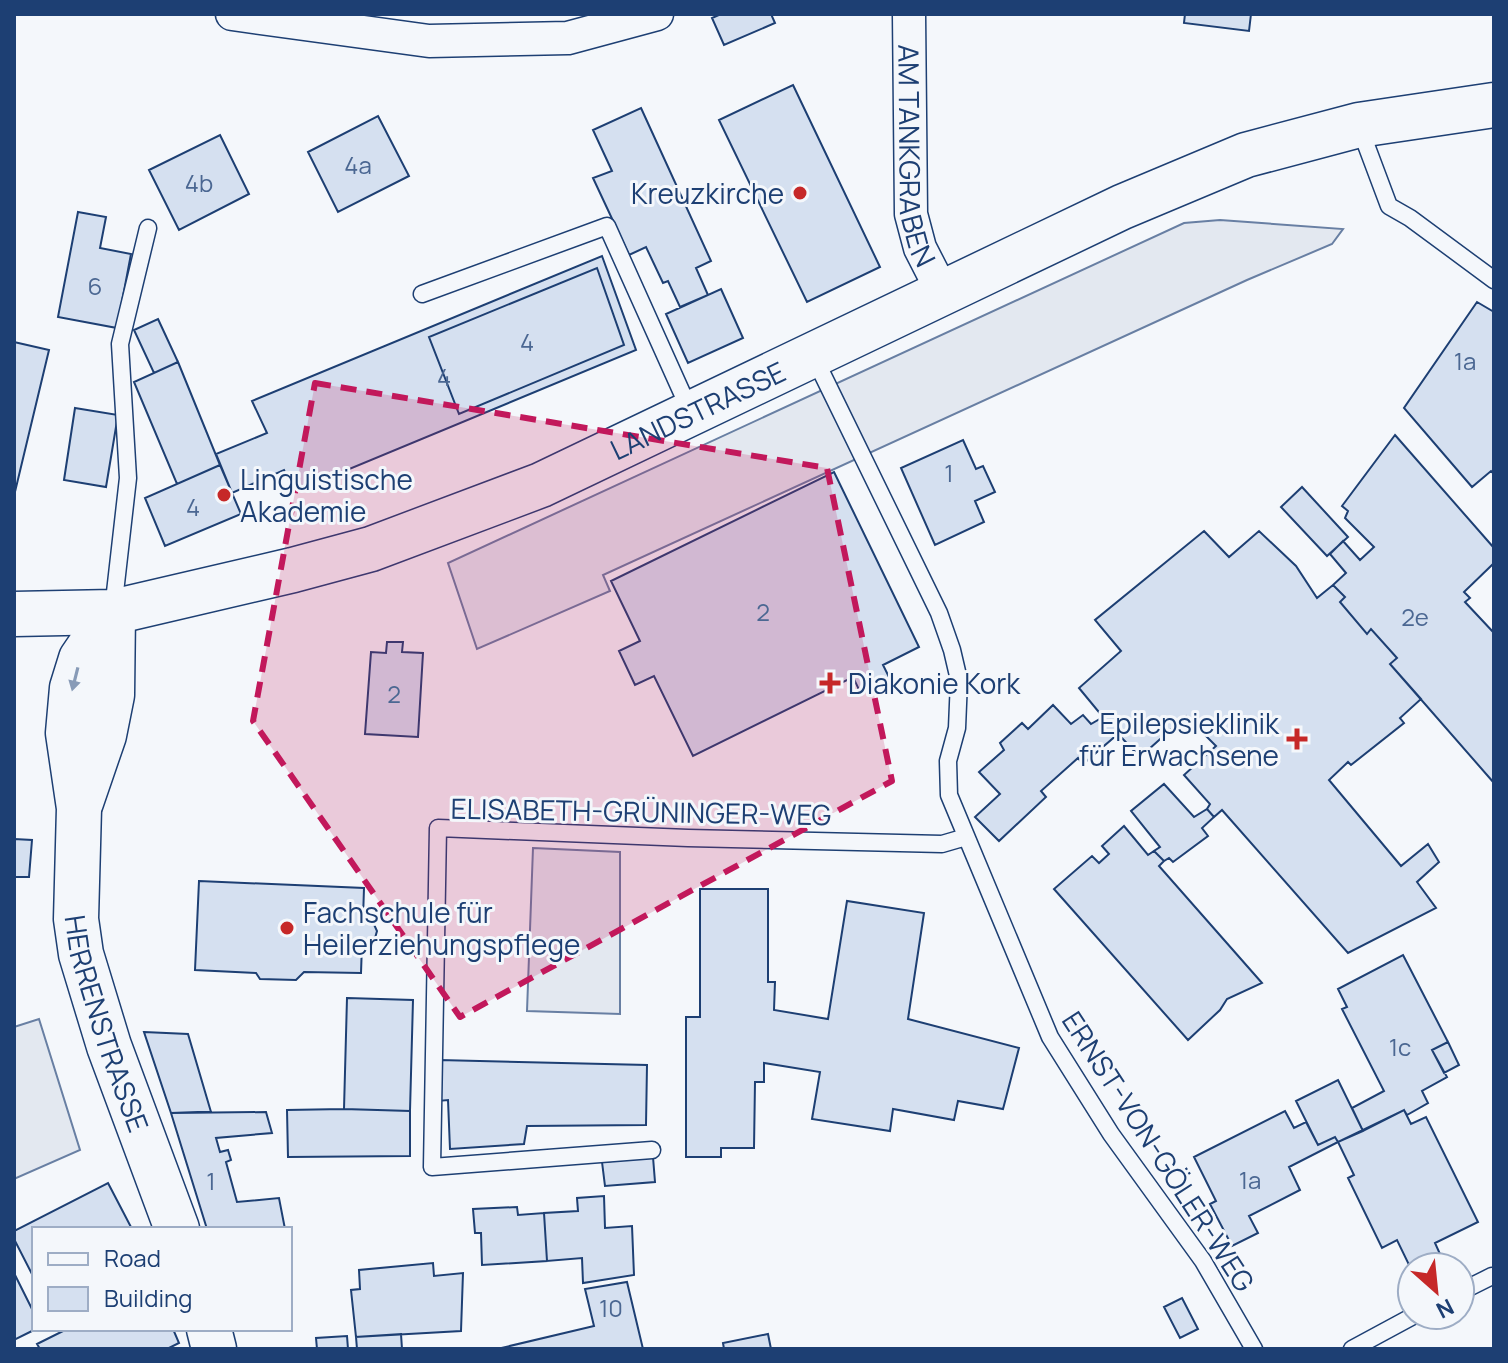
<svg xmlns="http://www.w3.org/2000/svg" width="1508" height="1363" font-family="Manrope,sans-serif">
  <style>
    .parking { fill: #e3e8f0; stroke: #687fa3; stroke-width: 2 }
    .building { fill: #d5e0f0; stroke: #1d3f73; stroke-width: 2 }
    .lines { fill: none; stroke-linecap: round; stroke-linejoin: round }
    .service-casing { stroke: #1d3f73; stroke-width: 19 }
    .minor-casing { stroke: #1d3f73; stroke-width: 35 }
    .secondary-casing { stroke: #1d3f73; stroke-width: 47 }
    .service { stroke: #f4f7fb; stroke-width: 16 }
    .minor { stroke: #f4f7fb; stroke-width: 32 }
    .secondary { stroke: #f4f7fb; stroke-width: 44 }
    .oneway { fill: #889bb7 }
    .marked { fill: #c2185b; fill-opacity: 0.2; stroke: #c2185b; stroke-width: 6; stroke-dasharray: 16 10; stroke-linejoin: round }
    .poi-dot { fill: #c62828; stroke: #f4f7fb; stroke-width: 3 }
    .labels { text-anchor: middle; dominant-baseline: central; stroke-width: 6; stroke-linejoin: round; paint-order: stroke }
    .number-label { font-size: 24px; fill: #4b6792 }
    .street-label { font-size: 28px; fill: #1d3f73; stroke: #f4f7fb }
    .poi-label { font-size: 28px; fill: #1d3f73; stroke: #f4f7fb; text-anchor: start }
  </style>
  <rect width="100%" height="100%" fill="#f4f7fb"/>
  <path class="parking" d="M1220 220 1343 229 1332 244 1247 280 603 575 610 591 477 649 448 563 1184 223Z
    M533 848 620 852V1014L527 1011Z
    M39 1019 80 1150 14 1179V1027Z"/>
  <path class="building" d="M721 14H771L775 23 724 45 712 18Z
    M1185 14H1251L1249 31 1184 23Z
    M793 85 880 267 807 302 719 120Z
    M641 108 711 261 696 268 708 295 680 307 668 281 663 283 646 247 629 255 593 178 612 171 593 130Z
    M378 116 409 176 338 212 308 152Z
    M220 135 249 194 179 230 149 170Z
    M78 212 106 217 100 248 131 254 117 328 58 317Z
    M602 256 636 350 294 492 284 470 232 493 216 454 267 433 252 401Z
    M597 268 624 345 459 414 429 337Z
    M721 289 743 338 688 363 666 314Z
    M1477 302 1494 312V474L1491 471 1472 487 1404 408Z
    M158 319 178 362 154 373 134 330Z
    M14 342 49 350 14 496Z
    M178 362 220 465 177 484 134 382Z
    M75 408 118 415 106 487 64 480Z
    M1395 435 1494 548V563L1464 592 1470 598 1465 602 1494 633V783L1390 664 1397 658 1371 629 1367 634 1340 602 1345 597 1333 585 1346 573 1330 554 1343 541 1360 560 1374 547 1345 518 1348 511 1342 506Z
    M963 440 976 469 983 466 995 492 975 501 984 522 935 545 901 468Z
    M220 465 241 514 165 546 145 498Z
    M834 472 919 647 883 665 890 679 861 694 853 677 693 756 654 676 635 685 619 651 640 641 611 581Z
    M1302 487 1348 537 1327 556 1281 507Z
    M1204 531 1229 557 1259 531 1296 566 1317 598 1333 585 1345 597 1340 602 1367 634 1371 629 1397 658 1390 664 1421 699 1400 718 1404 723 1351 765 1348 762 1329 780 1401 866 1428 844 1439 862 1417 882 1436 908 1348 953 1222 810 1214 817 1207 809 1210 804 1184 775 1216 746 1186 716 1140 757 1118 734 1083 764 1078 758 1041 791 1046 797 999 841 975 817 1000 794 979 772 1004 750 1000 743 1022 723 1028 729 1053 705 1071 724 1083 715 1091 724 1103 717 1079 688 1121 651 1095 620Z
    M387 642H403L402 652 423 653 418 737 365 734 371 652 386 653Z
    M1164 784 1194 817 1207 809 1214 817 1202 828 1208 836 1173 862 1169 858 1164 861 1154 851 1160 847 1131 811Z
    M1124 826 1148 855 1154 851 1164 861 1159 866 1262 983 1227 999 1220 1010 1188 1040 1054 889 1092 856 1099 863 1109 854 1102 846Z
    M14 839 32 840 29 877H14Z
    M199 881 364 888 363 919 372 920 377 931 375 938 362 944 361 973 304 972 296 980 260 979 256 973 195 970Z
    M700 889H768V982H775L774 1010 828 1019 847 901 924 913 908 1019 1019 1048 1003 1109 958 1101 954 1120 893 1109 890 1131 812 1119 820 1072 764 1063V1082H755L754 1148H721V1157H686V1017H700Z
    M1403 955 1448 1042 1432 1050 1447 1077 1422 1091 1428 1103 1407 1115 1404 1110 1363 1131 1352 1108 1384 1091 1342 1009 1347 1007 1338 989Z
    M347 998 413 1000 410 1111 344 1109Z
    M144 1032 188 1034 211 1112 171 1113Z
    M1448 1042 1459 1065 1444 1073 1432 1050Z
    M439 1060 647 1065 646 1125 527 1126 524 1144 450 1149 448 1100 438 1101Z
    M1338 1080 1363 1131 1338 1142 1335 1137 1318 1145 1296 1101Z
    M344 1109 410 1111V1156L288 1157 287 1110Z
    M1404 1110 1411 1124 1426 1117 1478 1222 1435 1243 1440 1254 1411 1269 1397 1240 1382 1248 1348 1178 1354 1175 1338 1142Z
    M1285 1111 1294 1128 1306 1122 1318 1145 1335 1137 1338 1142 1289 1167 1300 1190 1249 1216 1258 1233 1232 1246 1210 1204 1216 1201 1194 1157Z
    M266 1112 272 1133 216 1138 220 1152 228 1150 231 1160 226 1162 237 1202 279 1198 285 1229H207L171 1113Z
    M653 1157 655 1182 605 1186 602 1162Z
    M108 1183 132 1229H34V1278L14 1239V1231Z
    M604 1196 605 1228 632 1226 634 1275 583 1283 582 1258 547 1261 544 1213 578 1211 577 1198Z
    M517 1207 518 1215 544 1213 547 1261 482 1265 481 1233H475L473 1209Z
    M433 1263 434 1276 463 1273 461 1331 356 1337 351 1290 360 1289 359 1270Z
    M14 1273 34 1313V1329H36L14 1340Z
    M627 1282 643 1349H497L594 1326 585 1289Z
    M1182 1298 1198 1329 1180 1338 1164 1307Z
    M67 1329H173L179 1343 167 1349H40L37 1344Z
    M401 1334 402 1349H357L356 1337Z
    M768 1334 771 1349H724L723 1343Z
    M347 1336 348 1349H317L316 1338Z"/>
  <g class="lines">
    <defs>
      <path id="service" d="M1359 126 1389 206 1410 218 1494 280
        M422 294 607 226 691 413
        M814 357 939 613 952 650 959 680 957 728 948 761 949 795 1050 1037 1111 1134 1203 1261 1254 1349
        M113 610 128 478 120 344 148 228
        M652 1150 432 1167 438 828 688 838 942 844 966 837
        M1460 1292 1492 1276
        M1352 1349 1415 1315"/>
      <g id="minor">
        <path d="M232 14 429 41 568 38 657 14"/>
        <path id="s1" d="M909 14 911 214 920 248 943 293"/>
      </g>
      <g id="secondary">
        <path id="s2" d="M113 612 81 659 72 688 68 733 79 808 76 919 81 954 109 1046 177 1229"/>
        <path id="s3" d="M14 614 113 612 293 570 371 549 541 485 1122 207 1246 155 1359 125 1494 105"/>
        <path d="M81 802 104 735 112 695 113 612"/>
        <path d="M209 1329 214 1349"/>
      </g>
    </defs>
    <use href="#service" class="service-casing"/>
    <use href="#minor" class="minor-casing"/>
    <use href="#secondary" class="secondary-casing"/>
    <use href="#service" class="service"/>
    <use href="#minor" class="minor"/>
    <use href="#secondary" class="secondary"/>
  </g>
  <defs><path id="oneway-solid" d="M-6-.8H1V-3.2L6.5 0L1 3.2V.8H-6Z" transform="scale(2)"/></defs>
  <use class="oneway" href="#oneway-solid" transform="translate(75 679) rotate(104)"/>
  <path class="marked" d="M315 383 827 468 892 781 460 1017 253 721Z"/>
  <g class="poi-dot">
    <circle cx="800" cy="193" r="8"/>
    <circle cx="224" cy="495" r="8"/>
    <path d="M826 671h8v8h8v8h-8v8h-8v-8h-8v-8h8z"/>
    <path d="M1293 727h8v8h8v8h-8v8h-8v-8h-8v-8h8z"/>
    <circle cx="287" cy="928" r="8"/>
  </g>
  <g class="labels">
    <g class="number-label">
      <text x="358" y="164">4a</text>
      <text x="199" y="182">4b</text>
      <text x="95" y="285">6</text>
      <text x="527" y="341">4</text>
      <text x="1465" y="360">1a</text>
      <text x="444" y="376">4</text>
      <text x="949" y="472">1</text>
      <text x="193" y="506">4</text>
      <text x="763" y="611">2</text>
      <text x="1415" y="616">2e</text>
      <text x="394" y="693">2</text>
      <text x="1400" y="1046">1c</text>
      <text x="1250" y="1179">1a</text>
      <text x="211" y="1180">1</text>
      <text x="611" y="1307">10</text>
    </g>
    <g class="street-label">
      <text stroke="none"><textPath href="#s1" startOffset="142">AM TANKGRABEN</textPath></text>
      <text stroke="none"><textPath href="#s3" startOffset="720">LANDSTRASSE</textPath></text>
      <text transform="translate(641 811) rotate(1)">ELISABETH-GRÜNINGER-WEG</text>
      <text stroke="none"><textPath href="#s2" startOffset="428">HERRENSTRASSE</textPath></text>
      <text transform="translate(1159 1151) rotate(57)">ERNST-VON-GÖLER-WEG</text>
    </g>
    <g class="poi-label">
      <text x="784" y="193" text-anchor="end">Kreuzkirche</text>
      <text x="240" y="479">Linguistische<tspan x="240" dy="32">Akademie</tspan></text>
      <text x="848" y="683">Diakonie Kork</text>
      <text x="1279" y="723" text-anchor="end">Epilepsieklinik<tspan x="1279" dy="32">für Erwachsene</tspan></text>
      <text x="303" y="912">Fachschule für<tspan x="303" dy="32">Heilerziehungspflege</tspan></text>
    </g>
  </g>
  <rect width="1508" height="1363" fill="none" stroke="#1d3f73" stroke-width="32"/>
  <rect x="32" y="1227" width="260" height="104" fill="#f4f7fb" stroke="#9eadc5" stroke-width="2"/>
  <rect x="48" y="1253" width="40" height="12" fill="#f4f7fb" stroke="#9eadc5" stroke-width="2"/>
  <text x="104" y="1267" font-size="24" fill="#1d3f73">Road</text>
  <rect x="48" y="1287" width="40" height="24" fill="#d5e0f0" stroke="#9eadc5" stroke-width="2"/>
  <text x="104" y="1307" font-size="24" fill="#1d3f73">Building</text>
  <g transform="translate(1436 1291) rotate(153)"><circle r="38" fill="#f4f7fb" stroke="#9eadc5" stroke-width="2"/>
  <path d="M0-6L14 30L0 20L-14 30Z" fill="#c62828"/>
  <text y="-12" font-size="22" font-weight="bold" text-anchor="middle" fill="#1d3f73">N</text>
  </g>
</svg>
